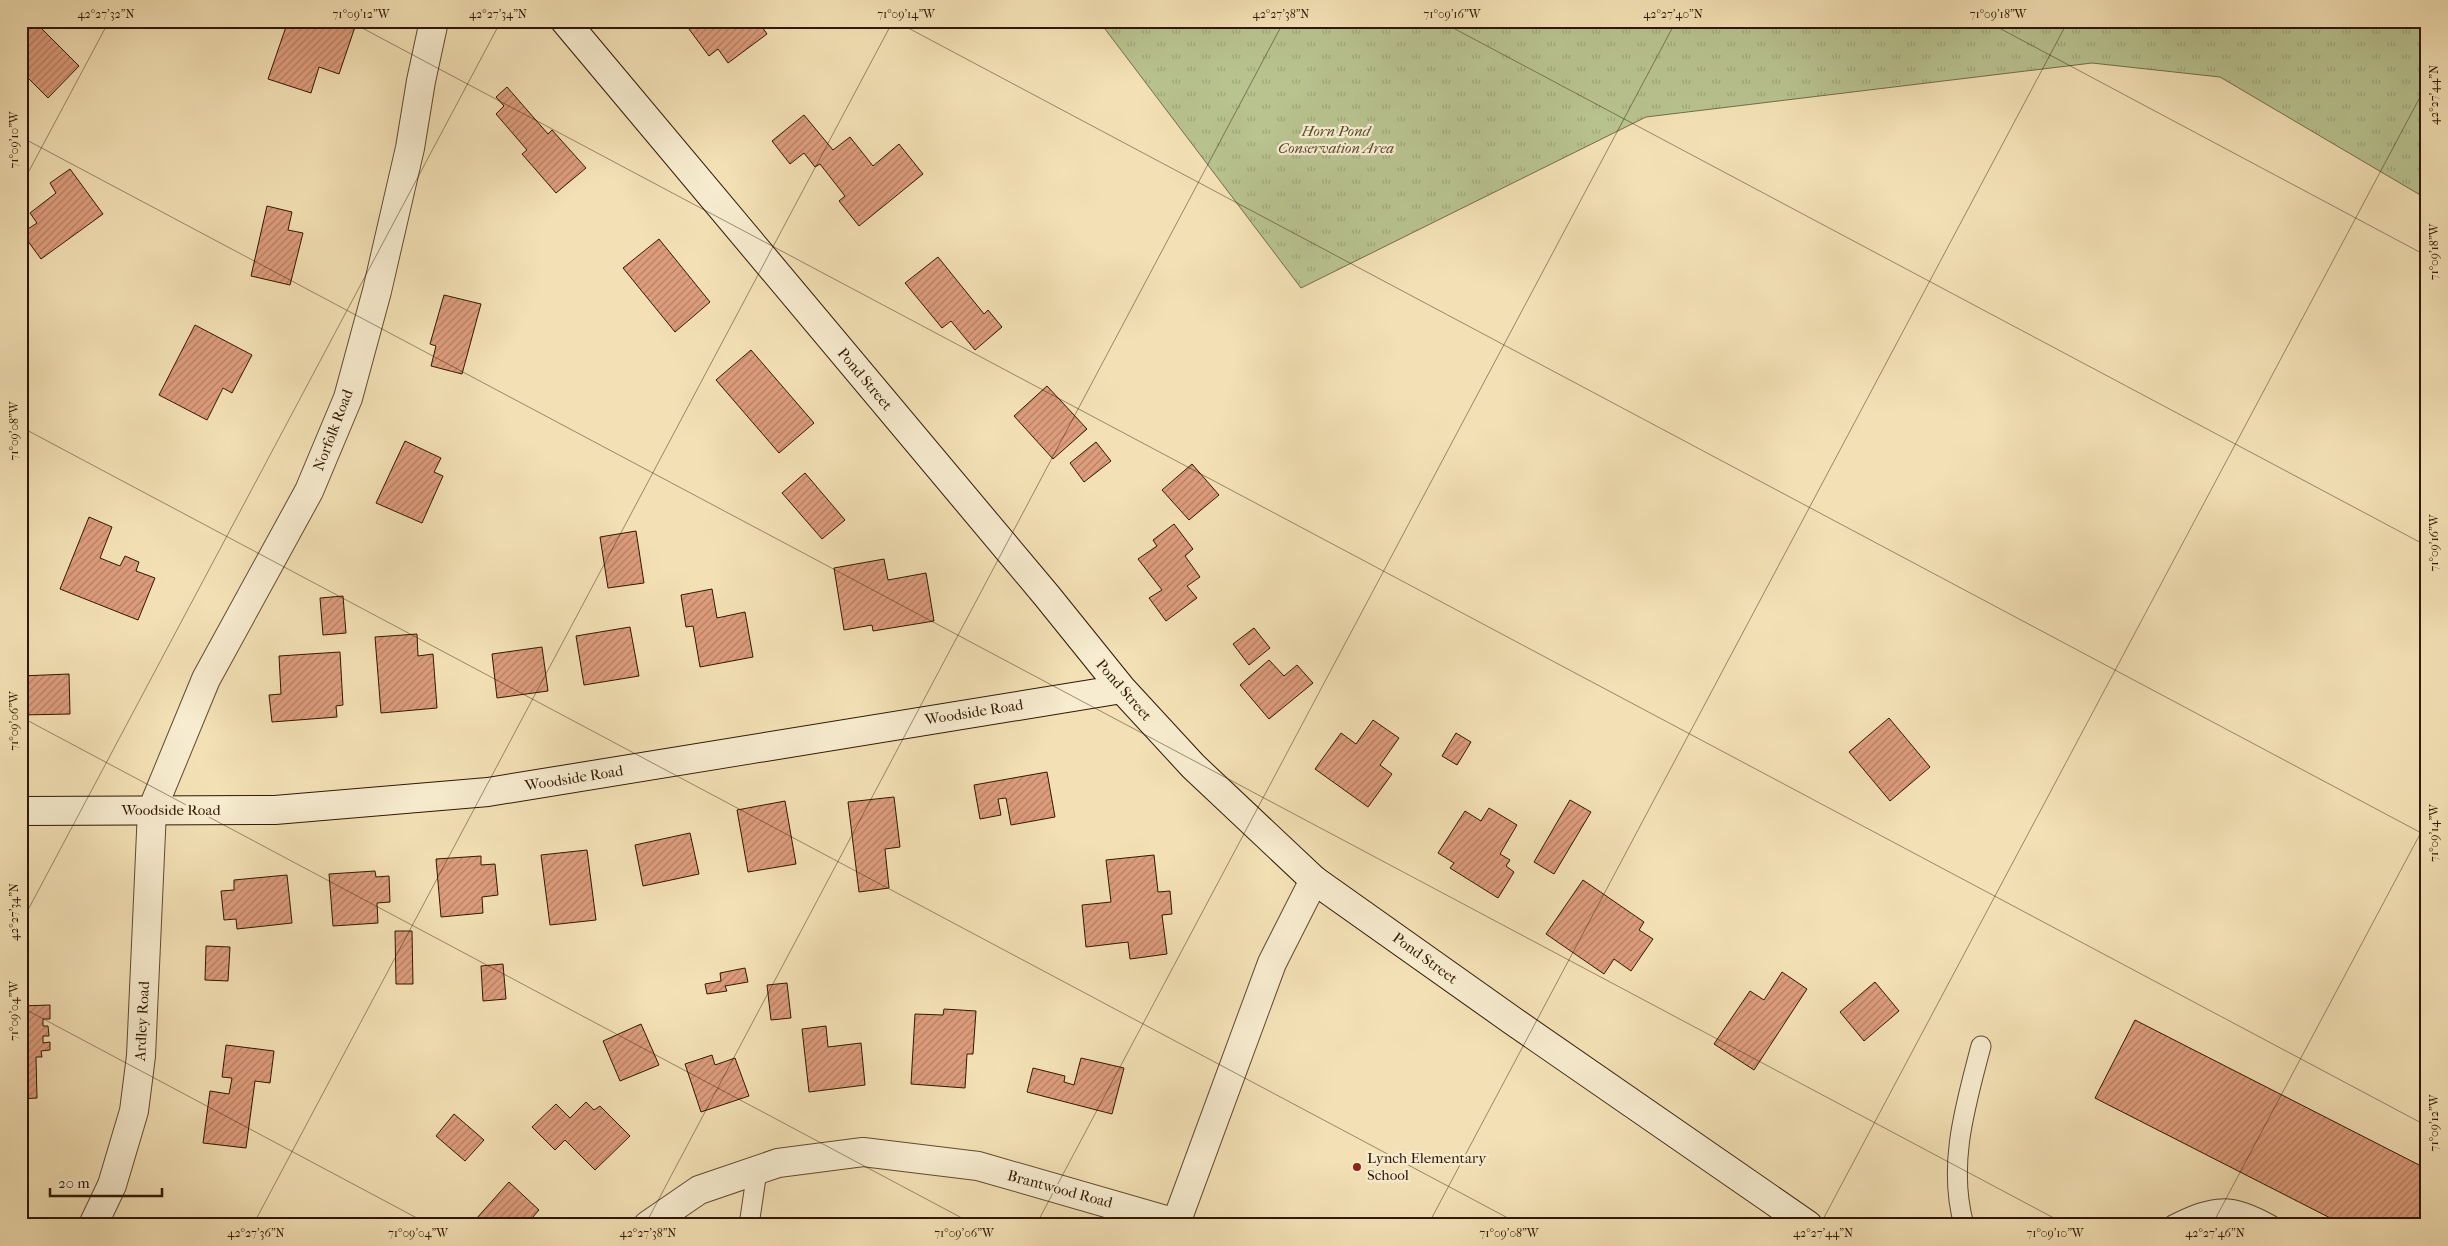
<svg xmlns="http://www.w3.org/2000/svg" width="2448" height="1246" font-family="'IM FELL French Canon',serif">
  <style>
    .park { fill: url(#park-tufts); stroke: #746d48 }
    .building { fill: url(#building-hatch); stroke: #2f1700 }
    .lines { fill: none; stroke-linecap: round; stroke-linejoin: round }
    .lane-casing { stroke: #604a2d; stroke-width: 21 }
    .street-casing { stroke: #604a2d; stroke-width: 30 }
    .secondary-casing { stroke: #2f1700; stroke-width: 30 }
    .lane { stroke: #f7eccf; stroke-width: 19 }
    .street { stroke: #f7eccf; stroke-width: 28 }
    .secondary { stroke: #f7eccf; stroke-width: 28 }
    .ticks { fill: none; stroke: #2f1700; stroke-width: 1; stroke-opacity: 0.45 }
    .poi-dot { fill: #8f2418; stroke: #f7eccf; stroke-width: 2 }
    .labels { text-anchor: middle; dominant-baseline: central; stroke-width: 4.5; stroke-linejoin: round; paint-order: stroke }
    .park-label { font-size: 15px; font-style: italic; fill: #584b2b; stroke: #f7eccf }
    .street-label { font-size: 15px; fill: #2f1700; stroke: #f7eccf }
    .poi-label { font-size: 15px; fill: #2f1700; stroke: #f7eccf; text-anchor: start }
    .neatline { fill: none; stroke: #2f1700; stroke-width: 2 }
    .ticks-label { font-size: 12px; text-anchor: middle; fill: #2f1700 }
  </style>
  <defs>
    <pattern id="park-tufts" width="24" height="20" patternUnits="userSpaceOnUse" patternTransform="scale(1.25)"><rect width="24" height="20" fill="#b8c390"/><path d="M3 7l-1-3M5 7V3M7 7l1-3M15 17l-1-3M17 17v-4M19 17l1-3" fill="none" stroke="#9ea77a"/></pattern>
    <pattern id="building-hatch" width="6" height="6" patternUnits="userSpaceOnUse" patternTransform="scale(1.25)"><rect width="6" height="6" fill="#de9d7d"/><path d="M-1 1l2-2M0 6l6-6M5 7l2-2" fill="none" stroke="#b47f64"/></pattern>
  </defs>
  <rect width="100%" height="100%" fill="#f3e1b5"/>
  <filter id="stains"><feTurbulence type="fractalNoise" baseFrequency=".004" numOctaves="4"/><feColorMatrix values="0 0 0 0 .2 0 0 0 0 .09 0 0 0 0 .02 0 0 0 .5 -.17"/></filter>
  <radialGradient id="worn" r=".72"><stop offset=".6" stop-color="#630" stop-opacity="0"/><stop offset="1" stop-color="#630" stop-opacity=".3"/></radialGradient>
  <path class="park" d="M1099 21H2427V199L2220 77 2092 63 1646 117 1301 288Z"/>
  <path class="building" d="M26 21H34L79 66 48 98 21 71V26Z
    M288 21H357L339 74 319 67 311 93 268 79Z
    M683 21H758L767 34 728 63 718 49 709 56Z
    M507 87 548 134 552 130 586 168 556 193 522 154 527 150 496 114 504 106 496 97Z
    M804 115 833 150 850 137 873 166 899 144 923 174 859 226 839 201 845 196 820 164 815 167 804 153 790 164 772 141Z
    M70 169 103 214 41 259 22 233 37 223 30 213 56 193 50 183Z
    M267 206 292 212 288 230 303 233 290 285 251 276Z
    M659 239 710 302 675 332 623 268Z
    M938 257 984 314 988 310 1002 327 975 350 951 321 942 328 905 283Z
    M444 295 481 304 462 374 431 366 436 346 430 344Z
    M195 325 252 355 232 393 223 388 207 420 159 395Z
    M751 350 814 423 779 453 716 380Z
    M1047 386 1087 429 1053 459 1014 416Z
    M405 441 441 458 434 472 443 476 422 523 376 503Z
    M1096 442 1111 461 1084 482 1070 463Z
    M1192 464 1219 495 1189 520 1162 490Z
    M805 473 845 520 822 539 782 493Z
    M89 517 112 527 100 558 120 566 125 556 139 562 136 571 155 578 138 620 60 589Z
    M1174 524 1193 549 1185 556 1200 577 1187 586 1197 598 1166 621 1149 598 1162 590 1138 559 1157 546 1153 540Z
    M636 531 644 583 608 588 600 537Z
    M884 559 888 580 926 573 934 621 873 631 872 625 844 630 834 568Z
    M712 589 717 618 745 612 753 657 700 667 693 626 686 627 681 595Z
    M343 596 346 633 323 635 320 598Z
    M630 627 639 676 584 685 576 636Z
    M1254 628 1270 648 1249 665 1233 644Z
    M417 634 418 656 433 654 437 708 381 713 375 637Z
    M542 647 548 691 497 698 492 654Z
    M340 652 343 705 336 706 337 717 272 722 269 695 281 694 279 656Z
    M1269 660 1284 676 1297 665 1313 683 1269 719 1240 685Z
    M69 674 70 714 21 715V676Z
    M1889 718 1930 767 1890 801 1849 752Z
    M1373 720 1399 738 1380 765 1392 774 1368 807 1315 769 1341 733 1356 744Z
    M1456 733 1471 742 1457 765 1442 756Z
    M1047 772 1055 817 1011 825 1006 798 998 799 1001 815 980 819 974 785Z
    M894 797 900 847 885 849 889 888 859 892 848 802Z
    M1570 800 1591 812 1554 874 1534 862Z
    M785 801 796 864 748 872 737 810Z
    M1489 808 1517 825 1500 854 1510 860 1506 866 1514 872 1498 898 1450 868 1454 863 1438 853 1465 811 1481 821Z
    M690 833 699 874 643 886 635 845Z
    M587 850 596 920 550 925 541 855Z
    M1154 855 1158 892 1170 891 1172 914 1162 915 1167 954 1130 959 1128 942 1086 947 1082 905 1111 902 1106 860Z
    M481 856V865L495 864 498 895 482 897 483 913 441 917 436 859Z
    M375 871 376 877 389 876 390 902 377 903 378 923 333 926 329 874Z
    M287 875 292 923 237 929 236 919 224 920 221 891 234 890V880Z
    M1583 880 1644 922 1639 930 1653 939 1631 971 1614 959 1604 974 1546 934Z
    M395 931H412L413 984H396Z
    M206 946 230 947 228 981 205 980Z
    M503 964 506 999 483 1001 481 966Z
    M745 968 748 982 725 986 727 991 707 994 705 984 721 981 720 973Z
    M1782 972 1807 989 1754 1070 1714 1044 1750 991 1764 1000Z
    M1875 982 1899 1011 1864 1041 1840 1012Z
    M787 983 791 1018 771 1020 767 985Z
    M50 1005V1019H43V1026H48L49 1036H43V1043L50 1042V1050L41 1051 42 1057H36L37 1098 21 1099V1006Z
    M944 1009 976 1011 973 1054H967L965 1088 911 1084 915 1014 943 1015Z
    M2135 1020 2427 1169V1225H2344L2095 1098Z
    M641 1024 659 1065 620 1081 603 1041Z
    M826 1026 828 1047 861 1043 865 1085 809 1092 802 1029Z
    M226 1045 274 1051 270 1083 255 1081 246 1148 203 1143 210 1091 229 1094 232 1078 222 1077Z
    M712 1055 715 1065 735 1058 749 1096 701 1112 685 1064Z
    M1081 1058 1124 1068 1112 1114 1027 1092 1033 1068 1065 1076 1064 1082 1074 1085Z
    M586 1102 594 1110 600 1106 630 1136 595 1170 565 1140 555 1150 532 1127 556 1104 570 1118Z
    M454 1114 484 1140 465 1161 436 1136Z
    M509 1182 539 1210 526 1225H483L476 1219Z"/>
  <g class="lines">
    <defs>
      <path id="lane" d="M749 1225 757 1171
        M1964 1225C1947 1164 1966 1104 1981 1046
        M2173 1225C2215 1204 2230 1203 2271 1225"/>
      <path id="street" d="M93 1225 112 1185 134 1111 141 1056 152 810 206 679 309 491 348 398 377 291 410 148 421 81 434 21
        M648 1225 699 1190 778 1163 863 1152 978 1166 1176 1223 1272 963 1314 880"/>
      <path id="secondary" d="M565 21 1047 596 1122 689 1193 766 1314 880 1513 1021 1808 1225
        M21 811 275 810 488 792 1122 689"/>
    </defs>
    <use href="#lane" class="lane-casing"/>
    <use href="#street" class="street-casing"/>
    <use href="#secondary" class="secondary-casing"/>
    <use href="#lane" class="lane"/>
    <use href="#street" class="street"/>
    <use href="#secondary" class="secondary"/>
  </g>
  <path class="ticks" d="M349 21 2427 1126M895 21 2427 836M1440 21 2427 546M1986 21 2427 256M21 137 2067 1225M21 186 109 21M21 427 1521 1225M21 717 975 1225M21 923 501 21M21 1007 430 1225M253 1225 893 21M645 1225 1284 21M1036 1225 1676 21M1428 1225 2068 21M1820 1225 2427 84M2212 1225 2427 821"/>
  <circle class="poi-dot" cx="1357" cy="1167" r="5"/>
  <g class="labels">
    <g class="park-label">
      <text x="1336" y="131">Horn Pond<tspan x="1336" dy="17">Conservation Area</tspan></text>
    </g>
    <g class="street-label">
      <text transform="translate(865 379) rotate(50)">Pond Street</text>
      <text transform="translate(333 430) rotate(-69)">Norfolk Road</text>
      <text transform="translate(1124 690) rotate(49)">Pond Street</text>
      <text transform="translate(974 712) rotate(-9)">Woodside Road</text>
      <text transform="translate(574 778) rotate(-9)">Woodside Road</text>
      <text x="171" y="810">Woodside Road</text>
      <text transform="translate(1425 958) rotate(36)">Pond Street</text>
      <text transform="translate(142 1021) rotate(-87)">Ardley Road</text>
      <text transform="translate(1060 1189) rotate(15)">Brantwood Road</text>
    </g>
    <g class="poi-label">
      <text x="1367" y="1158">Lynch Elementary<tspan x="1367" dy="17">School</tspan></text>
    </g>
  </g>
  <rect width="2448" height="1246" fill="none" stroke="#f3e1b5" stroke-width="55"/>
  <path d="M50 1188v8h112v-8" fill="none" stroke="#2f1700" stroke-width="2.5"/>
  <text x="58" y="1188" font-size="15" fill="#2f1700" stroke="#f7eccf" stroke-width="4" paint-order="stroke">20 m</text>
  <rect x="28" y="28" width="2392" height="1190" class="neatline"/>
  <g class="ticks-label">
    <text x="106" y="18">42°27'32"N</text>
    <text x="361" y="18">71°09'12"W</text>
    <text x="498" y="18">42°27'34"N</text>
    <text x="906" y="18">71°09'14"W</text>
    <text x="1281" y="18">42°27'38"N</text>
    <text x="1452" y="18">71°09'16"W</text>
    <text x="1673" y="18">42°27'40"N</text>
    <text x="1998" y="18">71°09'18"W</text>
    <text transform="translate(2434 95) rotate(-90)" y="4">42°27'44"N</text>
    <text transform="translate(14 140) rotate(-90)" y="4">71°09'10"W</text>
    <text transform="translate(2434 252) rotate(-90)" y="4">71°09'18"W</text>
    <text transform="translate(14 431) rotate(-90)" y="4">71°09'08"W</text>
    <text transform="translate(2434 543) rotate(-90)" y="4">71°09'16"W</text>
    <text transform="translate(14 721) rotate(-90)" y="4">71°09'06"W</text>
    <text transform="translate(2434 833) rotate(-90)" y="4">71°09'14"W</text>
    <text transform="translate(14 912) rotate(-90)" y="4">42°27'34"N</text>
    <text transform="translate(14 1011) rotate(-90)" y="4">71°09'04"W</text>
    <text transform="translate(2434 1123) rotate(-90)" y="4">71°09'12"W</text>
    <text x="256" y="1237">42°27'36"N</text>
    <text x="418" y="1237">71°09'04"W</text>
    <text x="648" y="1237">42°27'38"N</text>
    <text x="964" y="1237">71°09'06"W</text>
    <text x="1509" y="1237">71°09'08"W</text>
    <text x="1823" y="1237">42°27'44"N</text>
    <text x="2055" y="1237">71°09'10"W</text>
    <text x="2215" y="1237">42°27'46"N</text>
  </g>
  <rect width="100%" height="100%" filter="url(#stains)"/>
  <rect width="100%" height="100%" fill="url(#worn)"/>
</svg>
